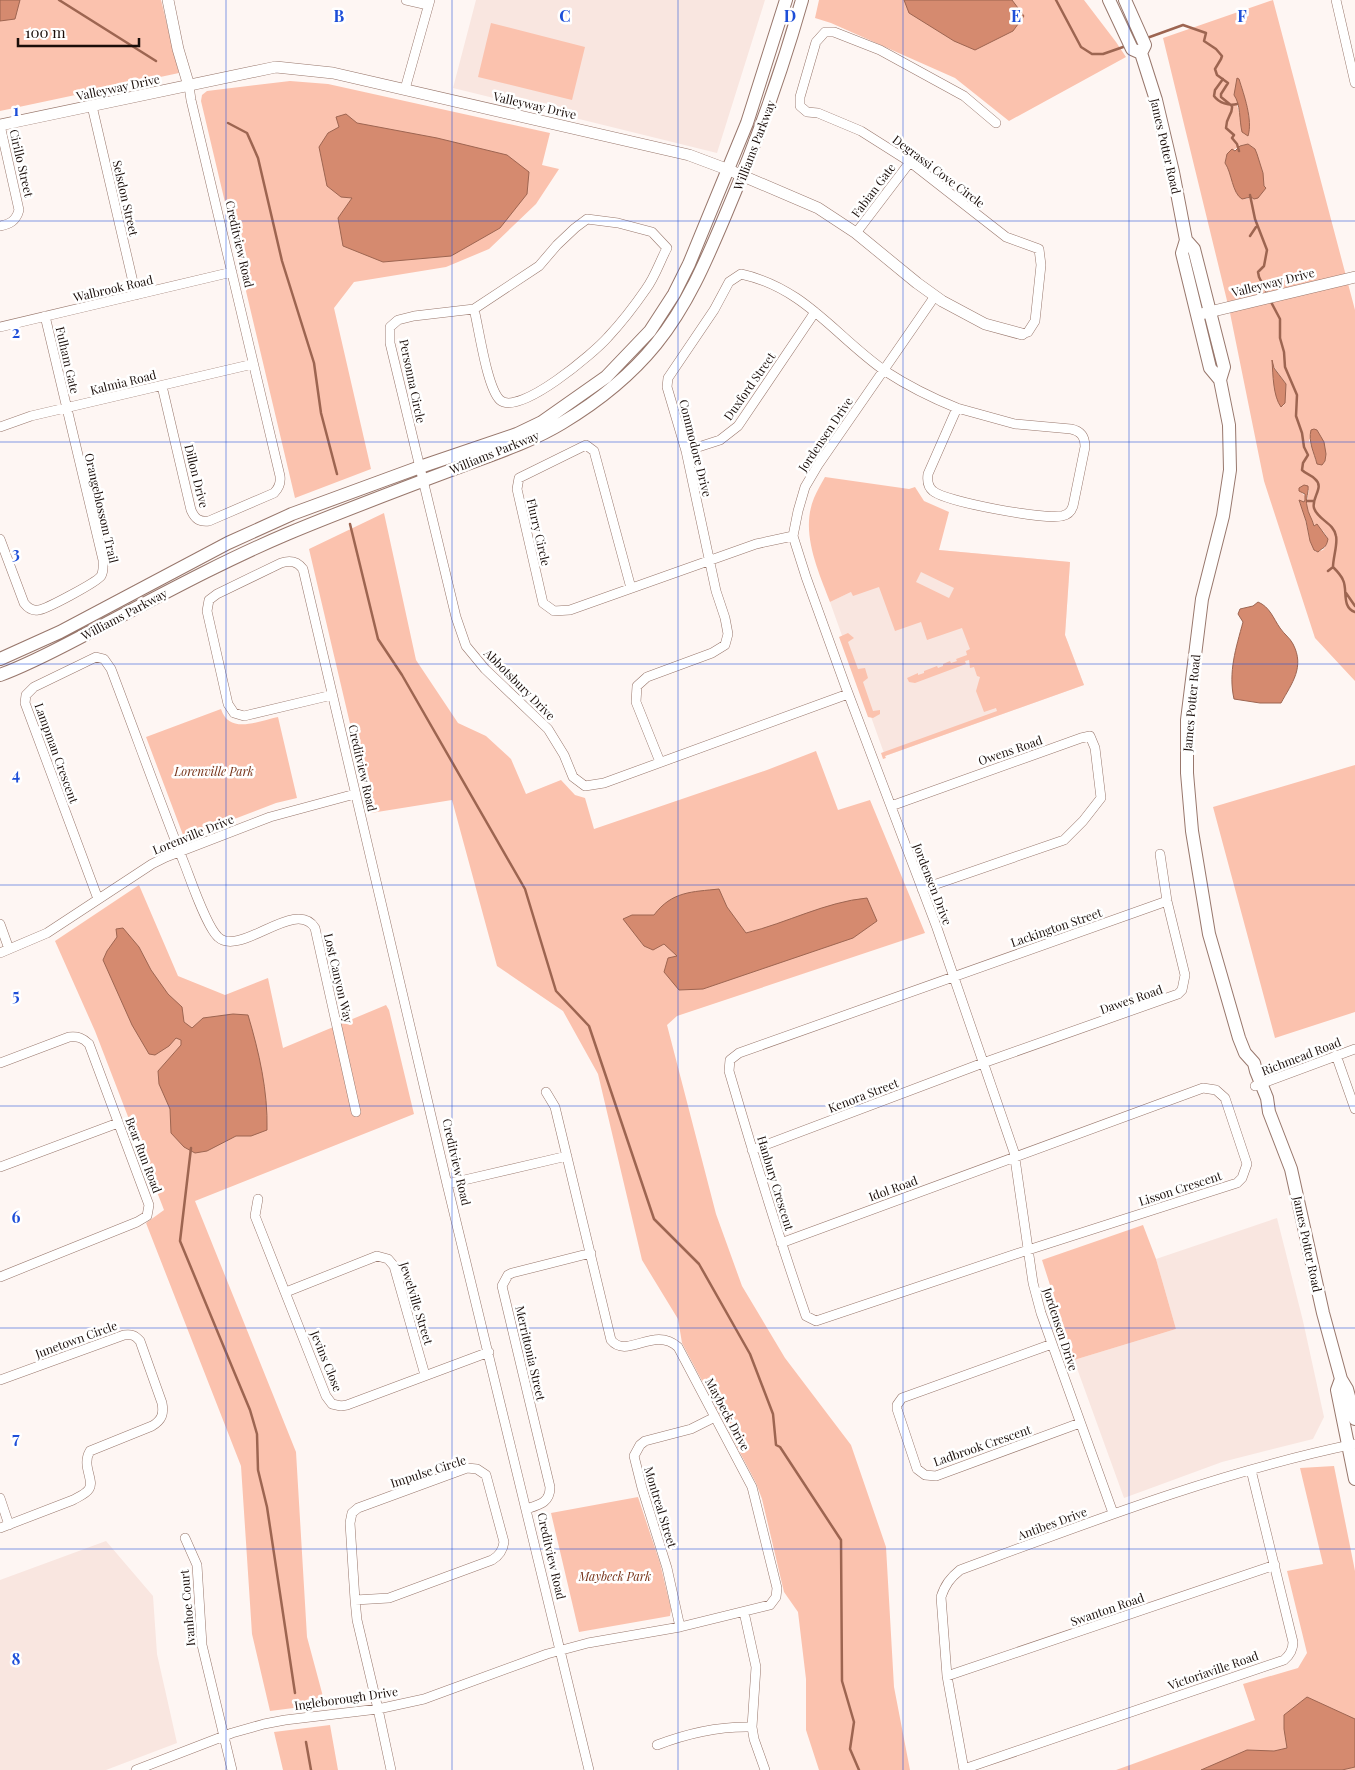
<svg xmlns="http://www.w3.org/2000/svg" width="1355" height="1770" font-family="'Playfair Display',serif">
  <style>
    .built { fill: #f9e6e0 }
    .green { fill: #fbc2ae; fill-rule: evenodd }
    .water { fill: #d58a6f; stroke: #9d6551 }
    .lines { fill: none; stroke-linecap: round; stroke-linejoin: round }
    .stream { stroke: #9d6551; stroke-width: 2.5 }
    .minor-casing { stroke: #98776c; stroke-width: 10 }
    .tertiary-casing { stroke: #98776c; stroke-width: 12 }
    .secondary-casing { stroke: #98776c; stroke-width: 14 }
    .minor { stroke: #fff; stroke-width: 9 }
    .tertiary { stroke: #fff; stroke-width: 11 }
    .secondary { stroke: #fff; stroke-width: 12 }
    .grid { fill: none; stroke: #1d4ed8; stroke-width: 1; stroke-opacity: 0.55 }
    .labels { text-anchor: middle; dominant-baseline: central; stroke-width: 5; stroke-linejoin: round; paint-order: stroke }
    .street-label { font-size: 12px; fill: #1a0e0a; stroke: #fff }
    .park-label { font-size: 12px; font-style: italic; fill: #743015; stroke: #fff }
    .grid-label { font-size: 16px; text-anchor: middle; font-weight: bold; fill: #1d4ed8; stroke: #fff; stroke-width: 5; stroke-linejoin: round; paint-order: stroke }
  </style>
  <rect width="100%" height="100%" fill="#fef6f3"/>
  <path class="built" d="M476 0H765L717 153 453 88Z
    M939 550 1070 562 1065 635 1084 685 885 756 830 602Z
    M1277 1218 1303 1321 1324 1417 1313 1439 1222 1462 1124 1498 1074 1360 1176 1329 1156 1259Z
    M106 1541 153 1596 157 1654 177 1743 106 1770H0V1580Z"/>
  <path class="green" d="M0 0H161L179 73 0 111Z
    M819 0H1084L1116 42 1126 57 1009 121 955 78 831 23 815 18Z
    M1273 0 1355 310V681L1315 638 1264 481 1230 313 1163 38ZM1239 79 1249 115V120L1240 115 1237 105 1238 102 1234 95ZM1248 144 1255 149 1263 173V186L1254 199 1251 197 1246 199 1237 194 1229 169 1225 163 1227 154 1240 146ZM1272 364 1286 384 1284 405 1281 407 1274 387ZM1317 430C1323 441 1327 449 1325 462L1317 464 1309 440ZM1309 490 1306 505 1309 516 1315 526 1323 531 1327 537 1326 546 1323 550 1316 552C1306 538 1308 519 1299 502H1304L1306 497 1301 492Z
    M491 23 585 47 572 100 478 77Z
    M290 81 328 84 550 133 542 165 559 169 536 204 489 249 446 267 354 282 334 308 371 469 295 498 201 101 202 95 207 91Z
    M825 477 909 489 915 487 924 501 949 512 939 550 1070 562 1065 635 1084 685 885 756 886 758 883 759 881 753 997 711 996 708 984 712 976 691 980 677 977 676 974 667 970 668 969 660 965 661 966 664 915 683 909 682 907 678 918 673V675L924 673V671L937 666 938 668 943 666V664L950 661 951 663 957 661 956 659 967 655 966 651 970 649 962 628 927 640 921 622 895 631 879 587 853 596 851 592 830 602C818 570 800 532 814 498 817 491 821 484 825 477ZM921 572 954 588 949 598 916 582Z
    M384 513 416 660 458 723 486 736 511 759 526 794 561 780 575 795 585 798 594 829 767 770 816 751 838 810 870 800 925 933 677 1016 667 1025 716 1214 742 1286 785 1358 851 1445 886 1547 894 1687 910 1770H819L806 1730V1679L798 1612 784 1592 762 1499 756 1483 682 1343 678 1319 642 1260 598 1074 563 1011 497 966 452 800 371 813 309 549Z
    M848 633 854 638 848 642 858 669 865 668 868 678 863 682 873 711 880 710V714L873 718 868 717 839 637Z
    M221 709C229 735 258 721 278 717L297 798 276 803 187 837 183 835 146 737Z
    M1355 765V1012L1275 1038 1213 807Z
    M139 885 178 976 225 995 268 978 283 1048 386 1005 389 1010 414 1114 195 1201 296 1452 307 1637 325 1704 270 1711 252 1634 241 1466 146 1223 164 1210 95 1031 55 941Z
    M1143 1225 1156 1259 1176 1329 1074 1360 1042 1260Z
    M1334 1466 1355 1571V1770H1116L1255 1720 1243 1684 1298 1668 1307 1653 1287 1571 1323 1564 1300 1468Z
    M638 1497 660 1563 671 1609 670 1616 579 1632 551 1513Z
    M330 1725 338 1770H283L274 1732Z"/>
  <path class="water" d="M0 0H20L15 19 0 21Z
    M904 0H1012L1024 16 1013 31 975 50 954 41 909 13Z
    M1237 78 1239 79C1244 95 1253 120 1248 136L1242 132C1239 119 1241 105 1234 95Z
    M346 114 357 123 437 138 507 155 529 172 527 194 500 228 451 256 383 262 343 246 338 218 352 198 341 197 327 186 319 147 328 133 339 127 336 117Z
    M1248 144 1255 149 1257 154 1263 173 1264 186 1266 188 1258 198 1254 199 1251 197 1242 199C1232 193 1232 173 1225 163L1227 154 1232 149 1235 151 1240 146Z
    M1272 360 1274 368 1286 384 1285 403 1281 407C1273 396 1273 375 1272 360Z
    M1314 429 1317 430 1324 442 1326 454 1325 461 1322 465 1317 464C1314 452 1308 442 1311 430Z
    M1304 485 1308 486C1309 492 1305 499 1307 506 1308 514 1312 518 1314 526L1317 524 1328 539C1326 549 1323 547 1318 552L1314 550 1310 541 1306 521 1299 500 1304 502 1305 500V494L1299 491V488Z
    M1258 602C1270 607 1273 618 1280 628 1284 634 1290 638 1293 644 1305 667 1292 683 1281 703H1260L1234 699C1228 672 1236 648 1243 622L1238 614 1240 609 1253 606Z
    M719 889 727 907 746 933C787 923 825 902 867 898L877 921 853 938 703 989 679 990 664 972 668 958 677 956 664 944 653 950 644 946 623 919 632 915H654C672 891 692 892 719 889Z
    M123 928 139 947 151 970 168 994 182 1007 184 1022 192 1028 203 1018 233 1014 248 1015C259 1052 268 1091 267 1130L251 1136H236L207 1151 195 1153 184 1147 171 1133 170 1109 159 1084 158 1071 181 1045V1040L176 1038 169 1046 155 1055 149 1054 132 1025 103 960 107 951 117 937 116 929Z
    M1307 1697 1355 1719V1767L1342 1770H1201L1247 1750 1274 1751 1287 1748 1284 1729V1715Z"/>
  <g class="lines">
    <path class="stream" d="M59 0 156 61
      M1056 0 1081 47 1092 54H1103L1126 46
      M1147 38 1183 25 1206 33 1204 41 1216 49 1222 56 1221 59 1215 69 1217 75 1228 83 1221 94V97L1232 106C1233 115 1226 116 1226 128L1234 135 1232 138 1237 144 1239 151
      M1223 79 1215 90 1214 96C1219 103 1229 106 1237 104
      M228 123 247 133 258 158 282 261 314 363 321 413 337 474
      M1250 195 1255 219 1267 250 1264 266 1258 272 1259 277 1268 295
      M1250 236 1256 227
      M1270 300 1280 319V338L1284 352 1285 367 1297 395 1296 416 1302 433 1304 447 1308 455 1303 463 1302 470C1306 474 1312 475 1315 479 1325 487 1311 498 1314 508 1318 520 1334 523 1336 536 1338 543 1333 558 1333 567 1336 570 1341 575 1343 580 1348 590 1341 607 1355 612
      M1307 501H1314
      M350 524 378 639 402 675 525 889 556 991 589 1026 654 1219 699 1264 750 1354 773 1414 776 1445 780 1447 841 1540 842 1681 854 1722 850 1749 859 1770
      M1328 571 1333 567
      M1346 593 1355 606
      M191 1148 180 1241 235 1374 250 1410 257 1434 258 1470 267 1507 295 1693
      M306 1742 311 1770"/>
    <defs>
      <path id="minor" d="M406 0 428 5
        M1336 0 1355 83
        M405 89 430 0
        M92 106 136 295
        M996 123 964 96 880 50 834 32H825L816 42 800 97V106L807 112 818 113 861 131 910 162 1006 237 1039 249 1041 265 1035 321 1028 332 1022 334
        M0 226C10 224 16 221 19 210L0 125
        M856 233 910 162
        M935 296 818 465 805 487 798 511 793 536 806 577 845 685 937 928 1014 1152 1033 1283 1041 1313 1113 1513
        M474 309C479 329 487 388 500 400 519 417 595 352 608 337 622 322 635 305 646 289 655 277 660 261 667 248L652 232 618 223 587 219 575 228 557 245 539 266 474 309 414 316 398 320 390 327V343L456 617 466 646 485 669 548 729 564 755 573 777 585 786 604 783 848 694
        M0 327 232 272
        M162 386 191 510C195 519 199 522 209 521L274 493C279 488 281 483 280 476L191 100 189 86
        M957 408 1015 424 1071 429C1081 431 1085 437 1085 447L1073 506C1071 512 1068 515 1062 516 1045 520 946 502 933 491 928 487 927 481 928 474Z
        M0 427 31 416 253 364
        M686 451 720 440 738 426 815 312
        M0 539 24 603C27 607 32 611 38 610 45 610 97 582 101 576 104 571 103 566 103 560L45 316
        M631 588 594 451 586 445 519 478 517 489 543 603 554 611 570 610 756 544 793 536
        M332 695 244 716 234 713 228 704 207 611 209 600 217 594 281 563C290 560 297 561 303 569L447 1184 589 1770
        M660 762 636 702 637 686 647 677 712 653 725 645 728 634 725 618 716 591 686 451 667 387 668 378 714 310 729 282 741 274C805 288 835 336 885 371 908 386 932 398 957 408
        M891 806 1081 738 1090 736 1095 748 1101 798 1083 821 1064 840 922 889
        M98 899 25 703 26 695 34 687 96 657 104 659 111 669C136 735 160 802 186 868 192 884 207 927 218 937 240 958 296 897 315 928L356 1112
        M0 924 9 949
        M0 953 47 933 152 864 166 857 270 817 355 794
        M1336 1055 1355 1109
        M0 1063 69 1037C78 1036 83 1038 89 1044L149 1205 147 1216 137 1222 0 1277
        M1255 1086 1355 1049
        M752 1150 983 1063 1178 994 1182 990 1185 975 1167 901 1160 854
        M0 1167 118 1123
        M447 1184 567 1156
        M258 1199 255 1216 326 1396 332 1404 341 1406 347 1405 489 1352
        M781 1243 1203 1088 1216 1090 1225 1098 1247 1164 1242 1178 1237 1183 1028 1250 816 1321 806 1316C778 1235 753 1153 729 1071L730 1060 739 1053 1167 901
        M286 1292 377 1256 388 1259 394 1266 425 1375
        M1052 1344 902 1398 897 1405V1409L917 1469 925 1475 936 1476 1080 1423
        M0 1380 124 1335C131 1334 135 1335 140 1341L162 1403C164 1414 162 1420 152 1426L90 1451C81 1466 95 1480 89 1489 86 1494 78 1497 73 1500L0 1528
        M0 1498 9 1525
        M526 1509C539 1505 550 1503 550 1487L502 1286 508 1275 512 1273 591 1253
        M185 1538 197 1565 202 1645 232 1770
        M355 1600 389 1598 492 1560C499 1556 503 1550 504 1542L486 1475 477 1469 467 1468 358 1508 352 1513 350 1523 355 1600 357 1620 378 1709 391 1770
        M744 1612 756 1667 752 1727 754 1739 765 1770
        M680 1627 667 1568 642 1488 634 1456 640 1445 645 1441 691 1429 715 1417
        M947 1676 1275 1565
        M657 1745C688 1733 719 1726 752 1727
        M964 1769 1284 1660C1290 1655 1293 1650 1293 1642L1251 1470
        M136 1770 232 1733 264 1724 285 1720 378 1709 424 1699 547 1654 588 1643 680 1627 770 1605 776 1597 777 1588 752 1487 678 1347C654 1325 627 1360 611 1340L555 1107 546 1092
        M964 1770 947 1676 941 1597C945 1585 950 1578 960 1570 1090 1522 1219 1472 1355 1444"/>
      <path id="tertiary" d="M168 0 178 49 189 86
        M0 125 276 67 333 73 689 155 729 170 818 208 856 233 917 283 942 301 985 324 1022 334
        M1201 314 1355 277"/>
      <path id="secondary" d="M1109 0 1132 49 1141 53
        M1125 0 1145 45 1141 53 1156 100 1173 172 1186 240 1182 253 1210 368 1220 380
        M1186 240 1194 249 1224 367 1220 380 1229 425 1230 470 1223 516 1202 599 1187 720V773L1192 831 1209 934 1239 1038 1245 1053 1254 1063 1256 1071 1267 1098 1269 1112 1291 1169 1323 1313 1341 1379 1347 1389 1355 1419
        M0 659 60 632 228 543 292 514 420 467 517 434 542 422 606 377 650 331 674 294 689 264 747 123 786 0
        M0 675C33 663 65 645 96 629 159 596 221 562 287 534 342 511 398 490 454 469 490 455 529 443 562 423 597 402 630 376 656 344 687 306 706 261 725 216 755 146 781 74 802 0
        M1341 1379 1337 1390 1355 1479"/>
    </defs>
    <use href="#minor" class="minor-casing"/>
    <use href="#tertiary" class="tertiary-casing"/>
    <use href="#secondary" class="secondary-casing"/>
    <use href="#minor" class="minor"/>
    <use href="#tertiary" class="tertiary"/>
    <use href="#secondary" class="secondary"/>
  </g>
  <path class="grid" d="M226 0V1770M452 0V1770M678 0V1770M903 0V1770M1129 0V1770M0 221H1355M0 442H1355M0 664H1355M0 885H1355M0 1106H1355M0 1328H1355M0 1549H1355"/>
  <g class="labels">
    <g class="street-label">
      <text transform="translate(118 87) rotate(-12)">Valleyway Drive</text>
      <text transform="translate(535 105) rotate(13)">Valleyway Drive</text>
      <text transform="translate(754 145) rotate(-69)">Williams Parkway</text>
      <text transform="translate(1166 146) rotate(77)">James Potter Road</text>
      <text transform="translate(22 163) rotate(77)">Cirillo Street</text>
      <text transform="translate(939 171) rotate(37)">Degrassi Cove Circle</text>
      <text transform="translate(873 190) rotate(-53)">Fabian Gate</text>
      <text transform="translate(126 198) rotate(77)">Selsdon Street</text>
      <text transform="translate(240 244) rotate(77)">Creditview Road</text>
      <text transform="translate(1273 282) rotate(-14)">Valleyway Drive</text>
      <text transform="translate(113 288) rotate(-13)">Walbrook Road</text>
      <text transform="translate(68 360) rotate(77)">Fulham Gate</text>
      <text transform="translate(413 381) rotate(78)">Personna Circle</text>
      <text transform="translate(123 382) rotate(-14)">Kalmia Road</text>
      <text transform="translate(749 386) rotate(-55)">Duxford Street</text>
      <text transform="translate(825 434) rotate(-56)">Jordensen Drive</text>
      <text transform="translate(696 448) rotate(76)">Commodore Drive</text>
      <text transform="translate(494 452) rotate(-22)">Williams Parkway</text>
      <text transform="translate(197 476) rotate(76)">Dillon Drive</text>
      <text transform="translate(102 508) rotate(77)">Orangeblossom Trail</text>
      <text transform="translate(539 532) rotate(77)">Flurry Circle</text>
      <text transform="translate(124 614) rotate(-28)">Williams Parkway</text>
      <text transform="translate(520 684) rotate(45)">Abbotsbury Drive</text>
      <text transform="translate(1191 703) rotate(-85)">James Potter Road</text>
      <text transform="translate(1010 750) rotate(-19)">Owens Road</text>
      <text transform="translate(57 753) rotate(70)">Lampman Crescent</text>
      <text transform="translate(363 768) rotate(77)">Creditview Road</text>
      <text transform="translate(193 834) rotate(-22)">Lorenville Drive</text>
      <text transform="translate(933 884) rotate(69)">Jordensen Drive</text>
      <text transform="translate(1056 927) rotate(-19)">Lackington Street</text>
      <text transform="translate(339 978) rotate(77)">Lost Canyon Way</text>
      <text transform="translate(1131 999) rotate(-19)">Dawes Road</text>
      <text transform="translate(1301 1056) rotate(-21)">Richmead Road</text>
      <text transform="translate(863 1095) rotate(-21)">Kenora Street</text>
      <text transform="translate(144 1155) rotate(69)">Bear Run Road</text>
      <text transform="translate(457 1162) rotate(77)">Creditview Road</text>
      <text transform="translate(776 1183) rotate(73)">Hanbury Crescent</text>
      <text transform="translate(893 1188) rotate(-20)">Idol Road</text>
      <text transform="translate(1180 1188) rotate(-18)">Lisson Crescent</text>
      <text transform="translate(1308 1244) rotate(78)">James Potter Road</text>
      <text transform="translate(417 1303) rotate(73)">Jewelville Street</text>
      <text transform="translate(1061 1329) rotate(72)">Jordensen Drive</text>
      <text transform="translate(76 1339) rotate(-20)">Junetown Circle</text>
      <text transform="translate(531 1353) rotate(77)">Merrittonia Street</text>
      <text transform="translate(327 1361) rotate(68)">Jevins Close</text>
      <text transform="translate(728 1414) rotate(62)">Maybeck Drive</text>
      <text transform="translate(982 1445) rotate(-19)">Ladbrook Crescent</text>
      <text transform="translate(428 1471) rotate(-18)">Impulse Circle</text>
      <text transform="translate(661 1507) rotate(73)">Montreal Street</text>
      <text transform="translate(1052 1523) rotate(-20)">Antibes Drive</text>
      <text transform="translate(552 1556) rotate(77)">Creditview Road</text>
      <text transform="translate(187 1608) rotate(-95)">Ivanhoe Court</text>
      <text transform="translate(1107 1609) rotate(-19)">Swanton Road</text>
      <text transform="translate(1213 1670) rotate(-19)">Victoriaville Road</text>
      <text transform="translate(346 1698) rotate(-8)">Ingleborough Drive</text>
    </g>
    <g class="park-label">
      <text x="214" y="771">Lorenville Park</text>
      <text x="615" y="1576">Maybeck Park</text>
    </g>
  </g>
  <g class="grid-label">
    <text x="339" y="22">B</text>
    <text x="565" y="22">C</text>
    <text x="790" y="22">D</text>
    <text x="1016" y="22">E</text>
    <text x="1242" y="22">F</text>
    <text x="16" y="116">1</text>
    <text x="16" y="338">2</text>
    <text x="16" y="559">3</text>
    <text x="16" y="780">4</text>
    <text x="16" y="1001">5</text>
    <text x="16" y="1223">6</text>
    <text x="16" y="1444">7</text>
    <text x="16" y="1665">8</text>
  </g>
  <path d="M18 38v8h121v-8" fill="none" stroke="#1a0e0a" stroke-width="2.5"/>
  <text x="25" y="38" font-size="15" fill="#1a0e0a" stroke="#ffffff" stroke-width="4" paint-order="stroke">100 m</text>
</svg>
